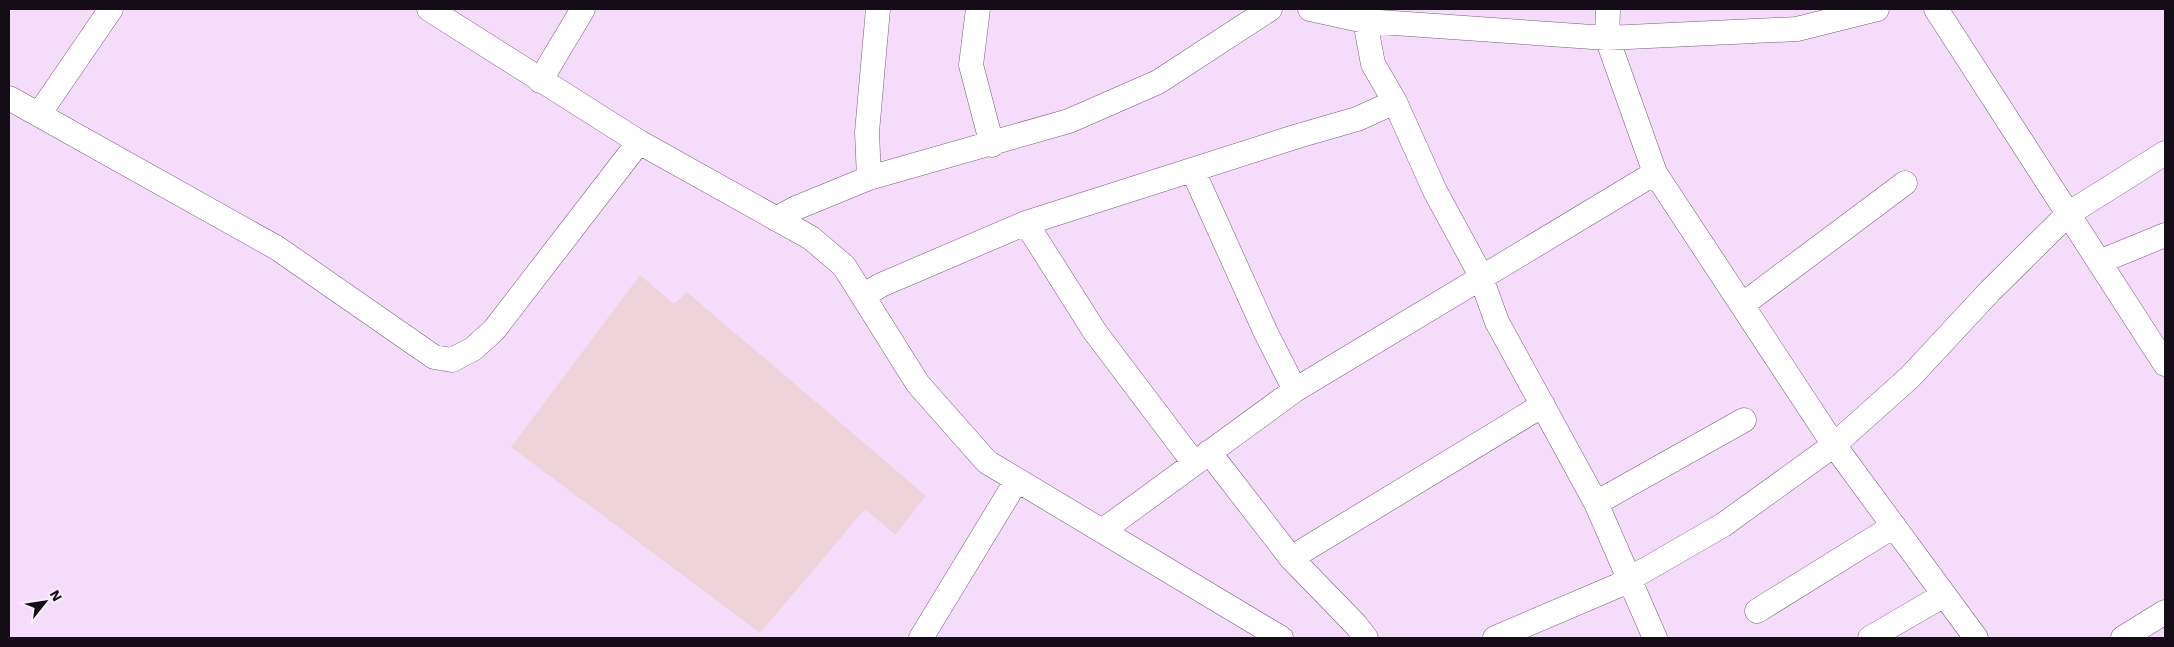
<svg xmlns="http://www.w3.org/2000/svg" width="2174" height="647" font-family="'Work Sans',sans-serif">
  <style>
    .education { fill: #eed4d9 }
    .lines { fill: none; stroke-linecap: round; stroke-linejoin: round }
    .minor-casing { stroke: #745e79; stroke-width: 25 }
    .minor { stroke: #fff; stroke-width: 24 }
  </style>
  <rect width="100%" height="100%" fill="#f5dcfb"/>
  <path class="education" d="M640 275 674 304 687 292 926 496 895 535 865 509 760 633 511 447Z"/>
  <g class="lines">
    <defs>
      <path id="minor" d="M429 9 639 142 811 238 844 266 918 384 987 462 1281 638
        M978 9 971 65 992 145
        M1310 9 1365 21 1607 38 1797 29 1877 9
        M1365 9V21L1373 64 1395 102 1435 191 1479 272 1497 322 1596 503 1655 638
        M1608 9 1607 38 1655 173 1834 445 1976 638
        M1936 9 2165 364
        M540 81 583 9
        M9 98 277 248 434 357 452 360 473 349 494 330 639 142
        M39 114 111 9
        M1193 171 1266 333 1295 390
        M869 178 1069 121 1158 82 1270 9
        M776 219 796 208 869 178 867 132 878 9
        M1026 223 1095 332 1194 463
        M2099 262 2165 235
        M863 296 881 285 1026 223 1298 136 1357 119 1395 102
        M1742 305 1905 183
        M1209 452 1291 558 1356 625 1366 638
        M1596 503 1744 420
        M1102 531 1295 390 1655 173
        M1291 558 1543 405
        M1757 611 1894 526
        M921 638 1017 480
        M1495 638 1617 586 1723 525 1834 445 1910 377 1990 291 2068 214 2165 153
        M1870 638 1944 595
        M2123 638 2165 612"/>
    </defs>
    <use href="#minor" class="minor-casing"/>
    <use href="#minor" class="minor"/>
  </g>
  <rect width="2174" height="647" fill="none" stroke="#140c16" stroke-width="20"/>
  <g transform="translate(45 602) rotate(60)" stroke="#f9effb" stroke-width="4" paint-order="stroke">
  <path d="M0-4L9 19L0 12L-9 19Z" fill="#140c16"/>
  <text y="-8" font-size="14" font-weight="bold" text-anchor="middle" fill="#140c16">N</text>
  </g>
</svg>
